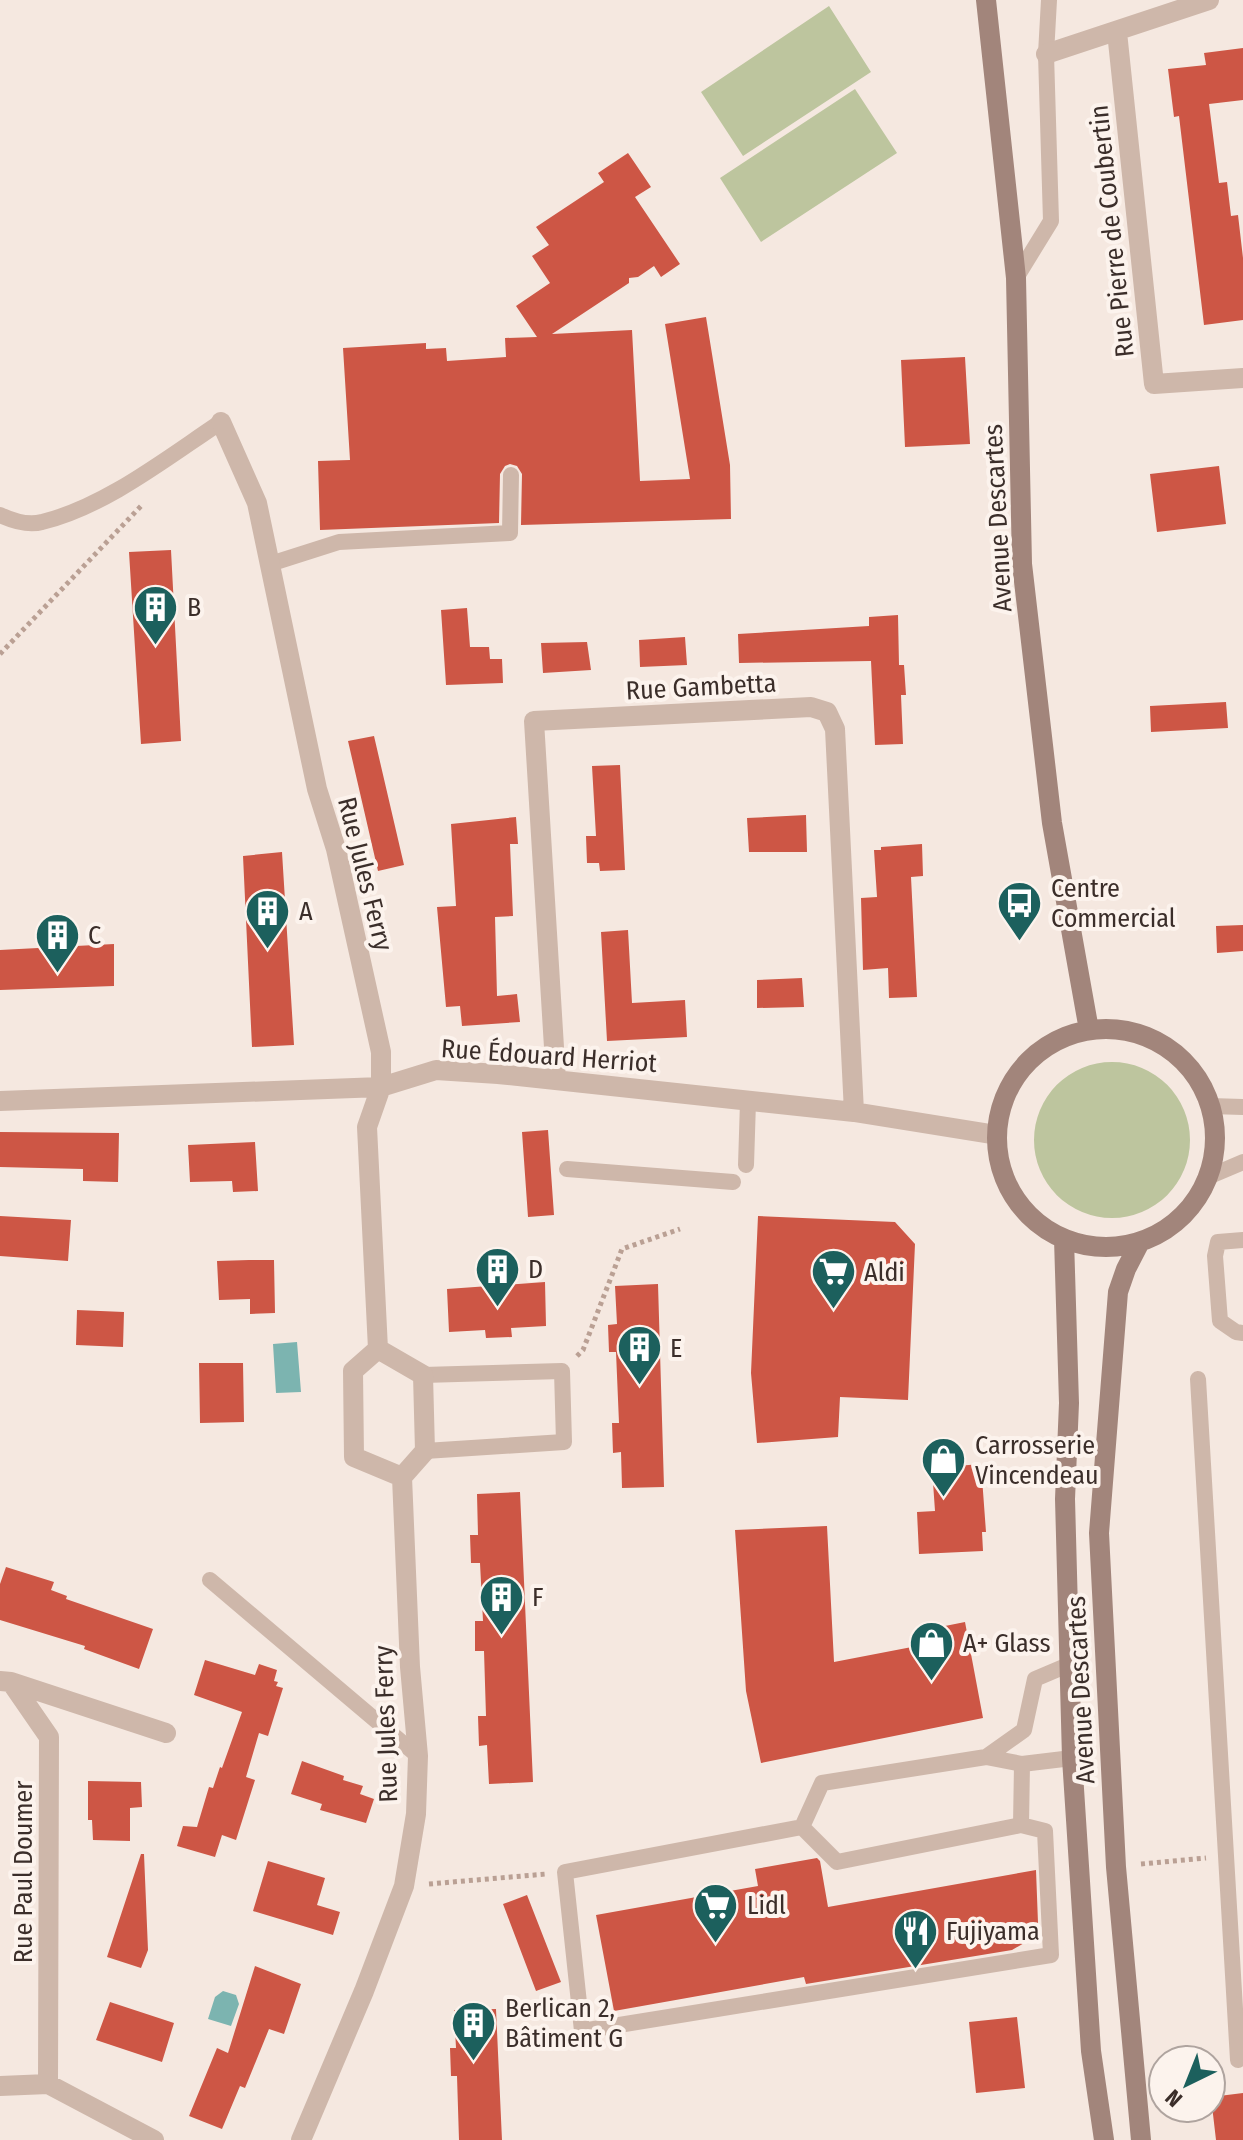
<svg xmlns="http://www.w3.org/2000/svg" width="1243" height="2140" font-family="'Fira Sans Condensed',sans-serif">
  <style>
    .green { fill: #bdc59e }
    .water { fill: #7cb4b0 }
    .building { fill: #cd5645 }
    .lines { fill: none; stroke-linecap: round; stroke-linejoin: round }
    .path { stroke: #baa094; stroke-width: 5; stroke-dasharray: 4 4; stroke-linecap: butt }
    .lane { stroke: #ceb7aa; stroke-width: 16 }
    .street { stroke: #ceb7aa; stroke-width: 20 }
    .secondary { stroke: #a2857b; stroke-width: 20 }
    .labels { text-anchor: middle; dominant-baseline: central; stroke-width: 8; stroke-linejoin: round; paint-order: stroke }
    .street-label { font-size: 26px; fill: #3b2e2a; stroke: #fcf3ed }
    .poi-label { font-size: 26px; fill: #3b2e2a; stroke: #fcf3ed; text-anchor: start }
  </style>
  <rect width="100%" height="100%" fill="#f5e8e0"/>
  <path class="green" d="M829 6 871 72 743 156 701 92Z
    M855 89 897 153 761 242 720 178Z
    M1034 1140a78 78 0 1 1 156 0a78 78 0 1 1-156 0Z"/>
  <path class="water" d="M297 1342 301 1392 276 1393 273 1344Z
    M223 1991 236 1995 239 2004 231 2026 208 2019 215 1997Z"/>
  <path class="building" d="M1243 48V100L1209 104 1219 183 1227 182 1231 216 1238 215 1243 258V320L1204 325 1179 116 1174 117 1168 69 1206 65 1204 53Z
    M628 153 651 187 635 197 680 264 661 277 654 266 638 277 629 278V283L552 334 632 330 640 481 690 479 665 324 706 317 730 465 731 519 521 525 522 474 517 466 510 464 505 466 500 474 499 523 320 530 318 461 350 460 343 348 426 343V349L446 348 447 361 506 357 505 338 537 337 516 306 550 283 532 256 549 245 536 227 604 182 598 173Z
    M965 357 970 444 905 447 901 360Z
    M1219 466 1226 524 1157 532 1150 474Z
    M171 550 181 741 141 744 129 552Z
    M467 608 470 647H489L490 659H502L503 683 446 685 441 610Z
    M898 615 899 665H904L906 695H901L903 744 875 745 871 661 739 663 738 634 869 626V617Z
    M685 637 687 665 640 667 639 640Z
    M587 642 591 670 543 673 541 643Z
    M1226 702 1228 728 1151 732 1150 706Z
    M374 736 404 865 378 871 348 741Z
    M620 765 625 870 600 871 599 863H587L586 836H596L592 766Z
    M806 815 807 852H749L747 818Z
    M516 817 518 844H510L513 916 495 917 497 996 517 994 520 1022 462 1026 460 1006 446 1007 437 907 456 906 451 824Z
    M922 844 923 876 911 877 917 997 889 998 888 968 863 970 861 898 877 897 874 850H881V847Z
    M282 852 294 1045 252 1047 243 856Z
    M1243 925V951L1217 953 1216 926Z
    M628 930 632 1003 685 1000 687 1037 607 1041 601 932Z
    M114 944V986L0 990V950Z
    M802 978 804 1007 757 1008V980Z
    M548 1130 554 1215 528 1217 522 1132Z
    M0 1132 119 1133 118 1182 83 1181V1169L0 1167Z
    M255 1142 258 1191 233 1192 232 1181 190 1182 188 1145Z
    M0 1216 71 1220 68 1261 0 1256Z
    M758 1216 895 1222 915 1244 908 1400 840 1397 838 1437 757 1443 751 1373Z
    M249 1260H274L275 1313 250 1314V1299L219 1300 217 1261Z
    M545 1282 546 1326 511 1328 512 1337 486 1338 485 1330 449 1332 447 1289Z
    M658 1284 664 1487 622 1488 621 1452 613 1453 612 1423H619L616 1352H609L608 1325 617 1324 615 1286Z
    M77 1310 124 1312 123 1347 76 1345Z
    M199 1363H243L244 1422 200 1423Z
    M981 1464 986 1532H982L983 1551 919 1554 917 1512 935 1511 932 1468Z
    M520 1492 533 1782 489 1784 487 1745 479 1746 478 1716H486L484 1651H475V1621H483L480 1563H471L470 1535H478L477 1494Z
    M827 1526 834 1662 943 1641 940 1627 965 1622 983 1718 761 1763 746 1691 735 1530Z
    M6 1567 54 1582 51 1590 67 1596 66 1599 153 1629 139 1669 84 1649 85 1646 0 1620V1584Z
    M205 1660 255 1675 259 1664 277 1670 274 1681 278 1682 276 1686 283 1688 268 1736 259 1733 246 1777 255 1780 236 1840 222 1835 215 1857 177 1846 183 1826 197 1827 209 1787 213 1788 220 1767 222 1768 242 1712 194 1695Z
    M302 1761 344 1776 343 1780 363 1786 360 1794 374 1799 366 1823 320 1810 322 1804 291 1794Z
    M88 1781 141 1782 142 1807 130 1808V1841L93 1840 92 1820H88Z
    M141 1854H144L148 1950 141 1968 107 1957Z
    M817 1858 820 1861 828 1907 1036 1870 1038 1923 1026 1942 1012 1950 806 1984 804 1977 614 2011 596 1915 758 1886 755 1869Z
    M268 1861 325 1878 317 1905 340 1912 333 1935 253 1911Z
    M527 1895 561 1982 536 1991 503 1904Z
    M255 1966 301 1984 284 2034 269 2029 245 2088 240 2086 222 2129 189 2116 217 2048 228 2053Z
    M110 2002 174 2023 162 2062 96 2040Z
    M496 2009 502 2140H459L457 2076H451L450 2048H456L454 2010Z
    M1017 2017 1025 2088 976 2093 969 2022Z
    M1243 2093V2140H1216L1211 2097Z"/>
  <g class="lines">
    <path class="path" d="M0 654 143 504
      M577 1356 583 1350 622 1249 680 1229
      M1141 1864 1206 1858
      M429 1884 546 1874"/>
    <path class="lane" d="M1016 278 1051 221 1046 54 1049 0
      M0 515C13 521 28 526 42 522 105 507 168 457 221 422
      M270 564 339 542 510 533 511 475
      M1210 1106 1243 1107
      M746 1165 748 1102
      M567 1169 733 1182
      M1208 1177 1243 1162
      M1243 1240 1218 1242 1215 1256 1220 1321 1236 1332 1243 1333
      M423 1375 562 1371 564 1442 425 1451
      M1198 1379 1238 2060
      M210 1580 418 1756
      M986 1757 1024 1730 1035 1679 1068 1665
      M1022 1764 1072 1758
      M802 1827 565 1872 582 2031 1051 1955 1045 1831 1021 1825 837 1862 802 1827 822 1783 986 1757 1022 1764 1021 1825"/>
    <path class="street" d="M1117 32 1154 384 1243 378
      M1046 54 1209 0
      M221 422 257 503 317 789 336 849 381 1052V1087L367 1127 378 1349
      M556 1080 534 721 811 707 827 712 835 729 854 1112
      M0 1101 381 1087 436 1070 498 1074 854 1112 997 1135
      M378 1349 423 1375 425 1451 402 1477 354 1457 353 1371Z
      M0 1681 11 1682 49 1737 48 2084
      M11 1682 166 1733
      M0 2086 48 2084 154 2140
      M301 2140 364 1991 404 1886 416 1814 418 1756 410 1667 402 1477"/>
    <path class="secondary" d="M986 0 1016 278 1022 564 1052 823 1089 1030
      M997 1138a109 109 0 1 1 218 0a109 109 0 1 1-218 0Z
      M1064 1239 1069 1403 1065 1499 1072 1758 1091 2051 1104 2140
      M1140 1242 1126 1269 1118 1292 1099 1533 1116 1867 1141 2140"/>
  </g>
  <defs>
    <symbol id="building-pin" viewBox="-11 -11 22 30"><path d="M0 17L-7.5 6A9.5 9.5 0 1 1 7.5 6Z" fill="#1c605d" stroke="#fcf3ed"/><path d="M-4-6H4V6H1V3H-1V6H-4ZM-2.5-4.3h1.7v1.8h-1.7ZM.8-4.3h1.7v1.8H.8ZM-2.5-1h1.7V.8h-1.7ZM.8-1h1.7V.8H.8Z" fill="#fff"/></symbol>
    <symbol id="bus-pin" viewBox="-11 -11 22 30"><path d="M0 17L-7.5 6A9.5 9.5 0 1 1 7.5 6Z" fill="#1c605d" stroke="#fcf3ed"/><path d="M-5-6H5V4H4V6H2V4H-2V6H-4V4H-5ZM-3.5-4V0h7V-4ZM-3.5 1.2v1.5H-2V1.2ZM2 1.2v1.5H3.5V1.2Z" fill="#fff"/></symbol>
    <symbol id="supermarket-pin" viewBox="-11 -11 22 30"><path d="M0 17L-7.5 6A9.5 9.5 0 1 1 7.5 6Z" fill="#1c605d" stroke="#fcf3ed"/><path d="M-6-5.5h2.5l.6 2H6L4.5 2H-2.5L-4.4-4H-6ZM-1.5 3.2a1.3 1.3 0 1 0 .1 0ZM3 3.2a1.3 1.3 0 1 0 .1 0Z" fill="#fff"/></symbol>
    <symbol id="shop-pin" viewBox="-11 -11 22 30"><path d="M0 17L-7.5 6A9.5 9.5 0 1 1 7.5 6Z" fill="#1c605d" stroke="#fcf3ed"/><path d="M-5-2.5h2.3a2.7 3.5 0 0 1 5.4 0H5L5.5 6h-11ZM-1.5-2.5h3a1.5 2.3 0 0 0-3 0Z" fill="#fff"/></symbol>
    <symbol id="restaurant-pin" viewBox="-11 -11 22 30"><path d="M0 17L-7.5 6A9.5 9.5 0 1 1 7.5 6Z" fill="#1c605d" stroke="#fcf3ed"/><path d="M-5-6h1v4h1v-4h1v4h1v-4h1v5L-1.5 .5V6h-2V.5L-5-1ZM5-6V6H3V1.5H1.5Q1.5-4 5-6Z" fill="#fff"/></symbol>
  </defs>
  <g fill-rule="evenodd">
    <use href="#building-pin" x="130" y="582" width="51" height="69"/>
    <use href="#bus-pin" x="994" y="878" width="51" height="69"/>
    <use href="#building-pin" x="242" y="886" width="51" height="69"/>
    <use href="#building-pin" x="32" y="910" width="51" height="69"/>
    <use href="#building-pin" x="472" y="1244" width="51" height="69"/>
    <use href="#supermarket-pin" x="808" y="1246" width="51" height="69"/>
    <use href="#building-pin" x="614" y="1322" width="51" height="69"/>
    <use href="#shop-pin" x="918" y="1434" width="51" height="69"/>
    <use href="#building-pin" x="476" y="1572" width="51" height="69"/>
    <use href="#shop-pin" x="906" y="1618" width="51" height="69"/>
    <use href="#supermarket-pin" x="690" y="1880" width="51" height="69"/>
    <use href="#restaurant-pin" x="890" y="1906" width="51" height="69"/>
    <use href="#building-pin" x="448" y="1998" width="51" height="69"/>
  </g>
  <g class="labels">
    <g class="street-label">
      <text transform="translate(1112 231) rotate(-96)">Rue Pierre de Coubertin</text>
      <text transform="translate(998 518) rotate(-93)">Avenue Descartes</text>
      <text transform="translate(701 687) rotate(-3)">Rue Gambetta</text>
      <text transform="translate(365 874) rotate(76)">Rue Jules Ferry</text>
      <text transform="translate(549 1056) rotate(4)">Rue Édouard Herriot</text>
      <text transform="translate(1081 1690) rotate(-93)">Avenue Descartes</text>
      <text transform="translate(386 1724) rotate(-92)">Rue Jules Ferry</text>
      <text transform="translate(23 1872) rotate(-90)">Rue Paul Doumer</text>
    </g>
    <g class="poi-label">
      <text x="187" y="607">B</text>
      <text x="1051" y="888">Centre<tspan x="1051" dy="30">Commercial</tspan></text>
      <text x="299" y="911">A</text>
      <text x="88" y="935">C</text>
      <text x="528" y="1269">D</text>
      <text x="864" y="1272">Aldi</text>
      <text x="670" y="1348">E</text>
      <text x="975" y="1445">Carrosserie<tspan x="975" dy="30">Vincendeau</tspan></text>
      <text x="532" y="1597">F</text>
      <text x="963" y="1643">A+ Glass</text>
      <text x="747" y="1905">Lidl</text>
      <text x="946" y="1931">Fujiyama</text>
      <text x="505" y="2008">Berlican 2,<tspan x="505" dy="30">Bâtiment G</tspan></text>
    </g>
  </g>
  <g transform="translate(1187 2084) rotate(223)"><circle r="38" fill="#fcf3ed" stroke="#afa49f" stroke-width="2"/>
  <path d="M0-6L14 30L0 20L-14 30Z" fill="#1c605d"/>
  <text y="-12" font-size="22" font-weight="bold" text-anchor="middle" fill="#3b2e2a">N</text>
  </g>
</svg>
